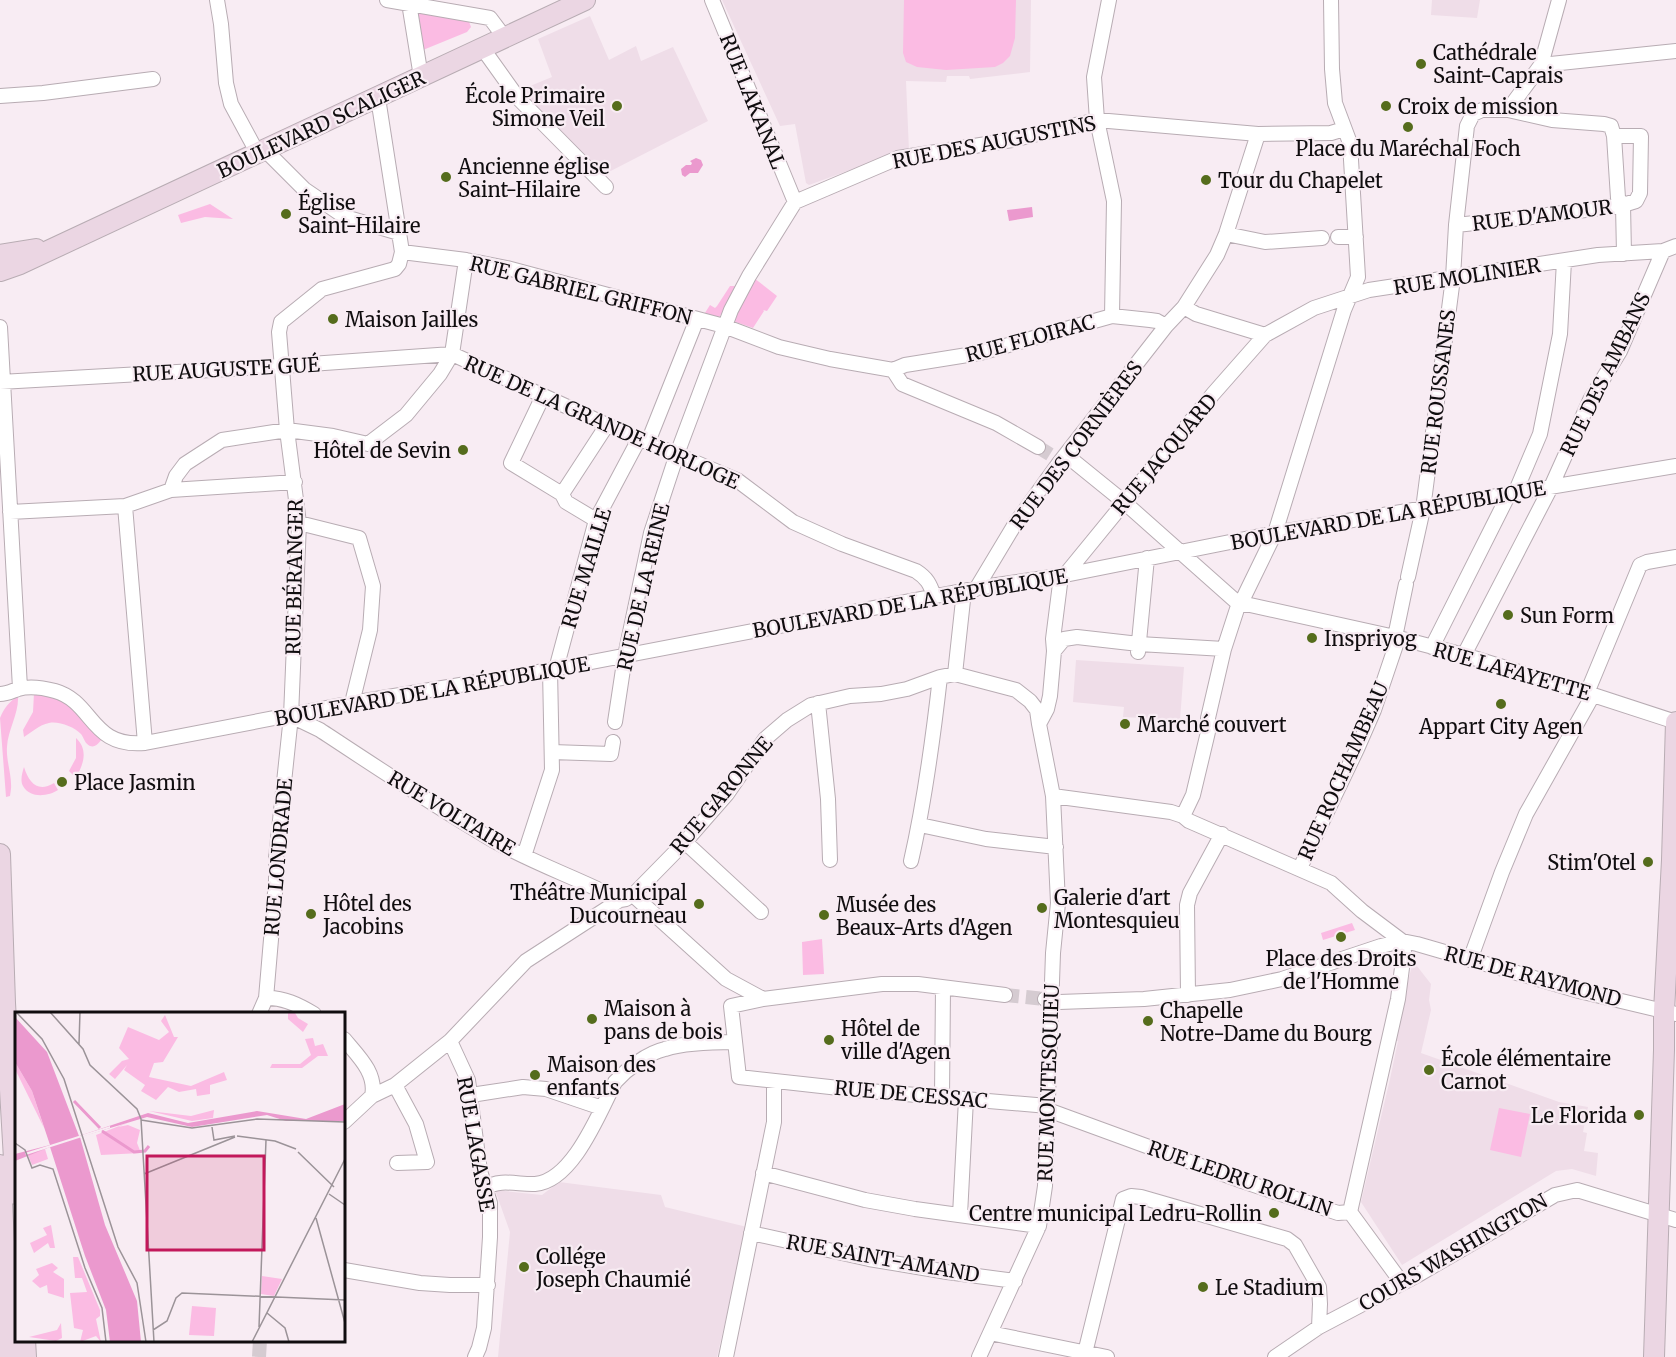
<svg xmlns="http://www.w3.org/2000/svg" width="1676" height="1357" font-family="Merriweather,serif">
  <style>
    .built { fill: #efdde8 }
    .green { fill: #fbbbe3 }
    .water { fill: #eb99ce }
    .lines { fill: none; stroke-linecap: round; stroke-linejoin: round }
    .street-tunnel { stroke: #d5cbd1; stroke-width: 14; stroke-dasharray: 14 7; stroke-linecap: butt }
    .street-casing { stroke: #b8acb3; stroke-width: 16 }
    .secondary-casing { stroke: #b8acb3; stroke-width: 22 }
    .street { stroke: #fff; stroke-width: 14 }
    .secondary { stroke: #ebd6e3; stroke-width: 20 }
    .poi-dot { fill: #556c1c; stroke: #f8ecf3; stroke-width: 2 }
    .labels { text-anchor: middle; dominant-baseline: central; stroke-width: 4.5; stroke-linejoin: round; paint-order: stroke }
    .poi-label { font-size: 20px; fill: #100d0f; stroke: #f8ecf3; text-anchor: start }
    .street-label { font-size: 20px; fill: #100d0f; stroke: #f8ecf3 }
    .inset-river { fill: none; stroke: #eb99ce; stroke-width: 3 }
    .inset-road { fill: none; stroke: #9b9398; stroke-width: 1.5 }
    .view { fill: #c2185b; fill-opacity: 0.15; stroke: #c2185b; stroke-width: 3 }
    .inset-edge { fill: none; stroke: #100d0f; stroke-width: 3 }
  </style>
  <rect width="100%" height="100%" fill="#f8ecf3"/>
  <path class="built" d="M722 0H1031L1030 72 970 79 969 76H947L946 82 906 81 909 151 891 155 809 185 806 183 795 124 780 126Z
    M1432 0H1480L1477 18 1431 15Z
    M590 16 609 60 636 46 641 61 673 47 708 121 599 177 518 91 552 77 538 39Z
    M1076 660 1184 667 1180 720 1123 717 1124 707 1073 702Z
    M1413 961 1431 984 1429 1000 1431 1010 1421 1053 1559 1102 1588 1107 1583 1132 1587 1133 1584 1151 1598 1153 1596 1176 1572 1169 1556 1171 1402 1265 1361 1202 1390 1079 1398 1041 1394 1040Z
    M559 1182 661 1195 665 1207 747 1227 717 1357H498L510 1232 495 1190 542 1195Z"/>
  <path class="green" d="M904 0H1016L1015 38 1010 56 1003 63 995 67 946 70 917 67 906 62 903 53Z
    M418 13 468 19 471 27 467 32 423 50 417 14Z
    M210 204 233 219 205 217 181 223 178 215Z
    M754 278 777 296 767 311 763 310 764 311 753 328 733 321V316Z
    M730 286H738L726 315 721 314 719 318 703 316 710 305 715 308 717 306Z
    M34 693C66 696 81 717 102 739 99 743 95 748 90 746 85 744 84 738 81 734 74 727 59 721 49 723 39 725 32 732 24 737L23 730 33 712Z
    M18 696C19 714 8 729 7 747 6 761 12 775 11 789L10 796 6 797 0 718C4 708 9 702 18 696Z
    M76 738C89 750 83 765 76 778L69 771 76 758Z
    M24 767C29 783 38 793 54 783L58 790C49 796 30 799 23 786 20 781 22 773 24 767Z
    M1352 923 1355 930 1323 940 1321 933Z
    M822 939 824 974 803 975 802 942Z
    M1499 1108 1530 1114 1521 1157 1490 1150Z"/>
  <path class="water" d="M696 158 701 160 703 165 698 173H690L685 177 682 175 681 169 686 165H691L692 163 690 161Z
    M1032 207 1033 217 1009 221 1007 210Z"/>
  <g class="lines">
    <path class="street-tunnel" d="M1038 447 1051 455
      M1005 995 1045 999
      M259 1357 260 1340"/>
    <defs>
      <path id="street" d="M217 0 221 24 226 83 231 104 258 154
        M387 0 490 18 505 38
        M712 0 795 202
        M1109 0 1094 77 1097 120 1114 201 1112 316
        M409 3 421 77
        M483 49 518 98 606 187
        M1541 65 1676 51
        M0 96 43 93 153 79
        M1508 110 1541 65 1559 0
        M265 150 304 189 345 217 399 233
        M1456 225 1532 217 1623 205 1636 201 1640 193 1641 136H1614L1618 198 1623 205 1624 254
        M1226 234 1265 242 1322 238
        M1338 237H1356
        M402 252 466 260 507 268 724 326 779 347 830 359 893 370
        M1184 307 1196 314 1265 335
        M0 327 20 688
        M893 370 905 365 980 353 1112 316 1150 320 1157 321 1166 326
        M893 370 902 384 996 423 1038 447
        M0 382 282 366 452 354 607 425 737 480 793 522 842 544 916 571C927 578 930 584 934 596
        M543 396 511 463 562 494 566 502 596 520
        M648 442 697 319
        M1066 455 1124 502 1240 605
        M171 490 176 476 185 464 222 440 287 430 333 436 368 444 406 415 440 374 452 354 466 260
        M1515 493 1540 434 1560 334 1564 261
        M562 494 607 425
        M125 506 145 743
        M10 512 125 506 171 490 295 482
        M299 523 359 538 373 586 370 630 352 703
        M1065 575 1213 394 1265 335 1314 308 1369 290 1598 255 1663 251 1676 246
        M1408 577 1423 509 1453 278 1456 225 1467 126 1473 114 1482 110H1508L1552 120 1604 124 1611 126 1614 136
        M976 589 1015 524 1059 463 1166 326 1184 307 1217 255 1226 234 1258 134
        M1240 605H1250L1395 637 1464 655 1590 694 1676 722
        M1395 637 1406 584
        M1432 647 1509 494
        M1224 649 1237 609 1240 605 1275 533 1344 310 1358 277 1350 143 1335 103 1332 69 1331 0
        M1054 651 1064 639 1077 637 1139 644 1224 649 1208 718V732L1193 795 1183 816 1171 812 1053 796 1039 724 1047 709 1050 696 1054 651 1053 639 1061 576
        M1138 652 1147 558
        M1464 655 1551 487 1590 400 1620 351 1663 251
        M556 669 596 520 639 439
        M955 674 964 591
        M1587 693 1640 565 1647 562 1676 557
        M0 694C7 694 12 691 18 689 29 686 44 688 55 691 94 702 90 748 145 743L352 703 550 670 983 587 1065 575 1275 533 1676 466
        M818 703 828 799 830 860
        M291 716 320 730C376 767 433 805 491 839 532 863 578 878 620 900
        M615 722 625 656 651 533 677 454 731 310 749 276 795 202 898 158 1012 140 1097 120 1258 134 1331 133 1344 129
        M552 752 611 754 613 742
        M1183 816 1189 821 1331 883 1362 911 1402 941
        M920 825 986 839 1056 847
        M685 842 761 912
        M524 856 552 770 550 670
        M911 861C925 800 933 739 940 677
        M1300 868 1357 749 1374 710 1398 639
        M633 895 726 979 763 999
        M1470 960 1502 872 1526 814 1593 695
        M1005 995 918 984H882L763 999 731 1006 739 1077 857 1090 1048 1106
        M1188 995 1187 905 1190 893 1222 834
        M266 998C283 997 299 1005 314 1014
        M1045 999 1059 1002 1144 999 1230 990 1282 979 1381 946 1402 941 1417 944 1579 991 1676 1014
        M259 1014 266 998 276 881V858L291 716 299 523 287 430 279 332 281 322 322 289 395 269 399 264 402 252 378 98
        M344 1039C358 1056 377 1073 372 1096
        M450 1041 468 1080 480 1171 490 1203V1237L484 1328 479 1348 475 1357
        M395 1085 416 1124 427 1162 397 1163
        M471 1095 523 1087 546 1089 602 1108
        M942 1097 943 988
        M1048 1110 1242 1181 1338 1213 1350 1212
        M344 1122 372 1096 395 1085 450 1041 526 961 620 900 626 899 636 892 685 842 727 794 765 739 787 720 811 705 850 696 881 694 907 689 940 677 955 674 1016 690 1030 701 1037 710 1039 724
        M763 1173 865 1200 915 1209 1039 1226
        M486 1188C499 1178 520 1185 535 1184 573 1181 599 1113 615 1082 627 1069 647 1053 665 1049 684 1043 714 1042 734 1042
        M1350 1212 1398 999 1404 952 1402 941
        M1350 1212 1402 1283
        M960 1215 966 1099
        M751 1233 869 1259 947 1272 1015 1281
        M344 1270 420 1283 450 1285H488
        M990 1333 1107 1357
        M1085 1353 1123 1199 1131 1196 1141 1197 1287 1239 1295 1245 1319 1287 1320 1304 1319 1327
        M726 1357 774 1122V1082
        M979 1357 1039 1226 1045 1186 1053 953 1058 903 1053 796
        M1275 1357 1319 1327 1416 1276 1555 1195 1577 1190 1676 1220"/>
      <path id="secondary" d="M0 255 36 249
        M0 271 20 264 585 0
        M0 854 5 1003 16 1194
        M0 1165 10 1357
        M25 1340 26 1357
        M1654 1357 1664 1050V1011L1672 860 1676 722"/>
    </defs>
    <use href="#street" class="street-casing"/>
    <use href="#secondary" class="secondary-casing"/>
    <use href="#street" class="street"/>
    <use href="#secondary" class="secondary"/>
  </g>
  <g class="poi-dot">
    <circle cx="1421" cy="64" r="6"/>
    <circle cx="617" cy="106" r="6"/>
    <circle cx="1386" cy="106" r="6"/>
    <circle cx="1408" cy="127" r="6"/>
    <circle cx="446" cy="177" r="6"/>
    <circle cx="1206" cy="180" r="6"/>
    <circle cx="286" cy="214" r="6"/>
    <circle cx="333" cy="319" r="6"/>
    <circle cx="463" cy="450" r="6"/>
    <circle cx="1508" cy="615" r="6"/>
    <circle cx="1312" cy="638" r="6"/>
    <circle cx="1501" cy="704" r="6"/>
    <circle cx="1125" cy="724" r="6"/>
    <circle cx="62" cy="782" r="6"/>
    <circle cx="1648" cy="862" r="6"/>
    <circle cx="699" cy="904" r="6"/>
    <circle cx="1042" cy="908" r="6"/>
    <circle cx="311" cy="914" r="6"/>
    <circle cx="824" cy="915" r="6"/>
    <circle cx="1341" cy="937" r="6"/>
    <circle cx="592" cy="1019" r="6"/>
    <circle cx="1148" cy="1021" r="6"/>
    <circle cx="829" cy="1040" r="6"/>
    <circle cx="1429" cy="1070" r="6"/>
    <circle cx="535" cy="1075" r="6"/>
    <circle cx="1639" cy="1115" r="6"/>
    <circle cx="1274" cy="1213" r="6"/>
    <circle cx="524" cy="1267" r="6"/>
    <circle cx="1203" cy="1287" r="6"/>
  </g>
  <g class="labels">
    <g class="poi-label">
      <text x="1433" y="52">Cathédrale<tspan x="1433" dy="23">Saint-Caprais</tspan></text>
      <text x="605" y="95" text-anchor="end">École Primaire<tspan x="605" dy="23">Simone Veil</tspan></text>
      <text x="1398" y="106">Croix de mission</text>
      <text x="1408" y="148" text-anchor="middle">Place du Maréchal Foch</text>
      <text x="458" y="166">Ancienne église<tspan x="458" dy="23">Saint-Hilaire</tspan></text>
      <text x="1218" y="180">Tour du Chapelet</text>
      <text x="298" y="202">Église<tspan x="298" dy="23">Saint-Hilaire</tspan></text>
      <text x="345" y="319">Maison Jailles</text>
      <text x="451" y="450" text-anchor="end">Hôtel de Sevin</text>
      <text x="1520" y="615">Sun Form</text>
      <text x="1324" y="638">Inspriyog</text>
      <text x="1137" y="724">Marché couvert</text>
      <text x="1501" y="726" text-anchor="middle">Appart City Agen</text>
      <text x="74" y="782">Place Jasmin</text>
      <text x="1636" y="862" text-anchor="end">Stim'Otel</text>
      <text x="687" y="892" text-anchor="end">Théâtre Municipal<tspan x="687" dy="23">Ducourneau</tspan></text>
      <text x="1054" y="897">Galerie d'art<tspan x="1054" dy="23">Montesquieu</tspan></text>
      <text x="323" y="903">Hôtel des<tspan x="323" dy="23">Jacobins</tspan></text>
      <text x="836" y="904">Musée des<tspan x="836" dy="23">Beaux-Arts d'Agen</tspan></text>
      <text x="1341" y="958" text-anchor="middle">Place des Droits<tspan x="1341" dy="23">de l'Homme</tspan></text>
      <text x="604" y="1008">Maison à<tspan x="604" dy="23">pans de bois</tspan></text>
      <text x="1160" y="1010">Chapelle<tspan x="1160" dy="23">Notre-Dame du Bourg</tspan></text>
      <text x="841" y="1028">Hôtel de<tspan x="841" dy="23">ville d'Agen</tspan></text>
      <text x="1441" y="1058">École élémentaire<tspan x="1441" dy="23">Carnot</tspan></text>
      <text x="547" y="1064">Maison des<tspan x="547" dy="23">enfants</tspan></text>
      <text x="1627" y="1115" text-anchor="end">Le Florida</text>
      <text x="1262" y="1213" text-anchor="end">Centre municipal Ledru-Rollin</text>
      <text x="536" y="1256">Collége<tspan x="536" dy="23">Joseph Chaumié</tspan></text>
      <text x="1215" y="1287">Le Stadium</text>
    </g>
    <g class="street-label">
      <text transform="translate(753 101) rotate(68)">RUE LAKANAL</text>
      <text transform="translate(321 124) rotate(-25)">BOULEVARD SCALIGER</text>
      <text transform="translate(994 142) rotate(-11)">RUE DES AUGUSTINS</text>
      <text transform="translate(1542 215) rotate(-7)">RUE D'AMOUR</text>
      <text transform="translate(1467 276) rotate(-9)">RUE MOLINIER</text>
      <text transform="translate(581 290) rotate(14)">RUE GABRIEL GRIFFON</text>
      <text transform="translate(1030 338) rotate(-15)">RUE FLOIRAC</text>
      <text transform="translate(226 369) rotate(-3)">RUE AUGUSTE GUÉ</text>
      <text transform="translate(1605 374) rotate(-64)">RUE DES AMBANS</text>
      <text transform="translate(1438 392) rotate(-83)">RUE ROUSSANES</text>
      <text transform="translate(602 422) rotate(24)">RUE DE LA GRANDE HORLOGE</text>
      <text transform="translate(1076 445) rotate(-53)">RUE DES CORNIÈRES</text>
      <text transform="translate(1164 454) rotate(-50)">RUE JACQUARD</text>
      <text transform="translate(1388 515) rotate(-10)">BOULEVARD DE LA RÉPUBLIQUE</text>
      <text transform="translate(586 568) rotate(-73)">RUE MAILLE</text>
      <text transform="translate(294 577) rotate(-89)">RUE BÉRANGER</text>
      <text transform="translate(643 587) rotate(-77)">RUE DE LA REINE</text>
      <text transform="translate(910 603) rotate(-10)">BOULEVARD DE LA RÉPUBLIQUE</text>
      <text transform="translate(1512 671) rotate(16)">RUE LAFAYETTE</text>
      <text transform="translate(432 691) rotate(-10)">BOULEVARD DE LA RÉPUBLIQUE</text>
      <text transform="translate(1343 771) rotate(-66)">RUE ROCHAMBEAU</text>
      <text transform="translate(721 795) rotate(-50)">RUE GARONNE</text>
      <text transform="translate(452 813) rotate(31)">RUE VOLTAIRE</text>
      <text transform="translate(278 857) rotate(-85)">RUE LONDRADE</text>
      <text transform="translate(1533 976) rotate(15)">RUE DE RAYMOND</text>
      <text transform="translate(1048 1083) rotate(-88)">RUE MONTESQUIEU</text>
      <text transform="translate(911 1094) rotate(5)">RUE DE CESSAC</text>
      <text transform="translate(476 1144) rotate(80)">RUE LAGASSE</text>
      <text transform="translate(1240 1178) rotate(19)">RUE LEDRU ROLLIN</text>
      <text transform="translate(1453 1252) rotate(-30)">COURS WASHINGTON</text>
      <text transform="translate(883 1258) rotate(10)">RUE SAINT-AMAND</text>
    </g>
  </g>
  <g transform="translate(15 1012)">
    <rect width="330" height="330" fill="#f8ecf3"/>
    <path d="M273 0H283L280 1 283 6 293 12 288 20 273 7ZM150 3 159 25H163L148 50 139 51 134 65 176 74 209 60 212 68 195 73V82L182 84 181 77 164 80 153 75 141 88 126 79 130 73 109 58 112 53 100 67 94 62 107 49 114 47 104 36 113 15 144 28 154 20 146 9ZM298 26 300 34 308 32 313 44H303L287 56H255L257 52H285L296 43 290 27ZM0 50 17 79 29 116 0 57ZM199 98 198 106 177 109 134 99 176 104ZM117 109 103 115 113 113 125 118 122 131 126 141 86 143 81 123ZM30 137 33 147 17 153 13 143ZM36 213 40 236H35L33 231 19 241 15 231 32 223 28 216ZM58 245H63L85 298V304L81 307 86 330 81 324 65 330 68 318 59 316 55 281 72 280 67 266H60ZM37 251 43 256 38 260 49 267V286L33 281 32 273 25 276 17 269 24 263 21 257ZM247 264 267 267 259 284 246 282ZM177 294 201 296 199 324 174 323ZM46 311 47 326 41 329 14 325 42 318Z" fill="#fbbbe3"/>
    <path d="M0 5 32 40 64 124 133 101 173 111 242 99 291 107 330 92V109H271L252 103 177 115 132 105 65 125 90 213 122 289 126 330H95L91 298 70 244 35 135 0 149V142L35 133 17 79 0 50Z" fill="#eb99ce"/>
    <path d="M95 114V116L11 143 10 141Z" fill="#f8ecf3"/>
    <path class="inset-river" d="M59 89 85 116M87 119 119 140 130 139 134 134"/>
    <path class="inset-road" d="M1 0 27 27 49 67 103 235 122 271 131 330M35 0 68 37 75 53 122 97 126 107 139 330M64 32 65 0M126 108 177 116 242 107 330 110M197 115 199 128 220 124M222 124 260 129 281 137M0 131 10 138 17 156 25 153 38 157 70 256 87 296 91 330M283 140 319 175M129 162 220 125M314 182 330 193M301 206 330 311M252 301 270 316 274 330M244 315 251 128M138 318 152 309 161 286 167 281 330 288M237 330 330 147"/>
    <path class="view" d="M132 144H249V238H132Z"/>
    <rect width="330" height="330" class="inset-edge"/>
  </g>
</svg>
